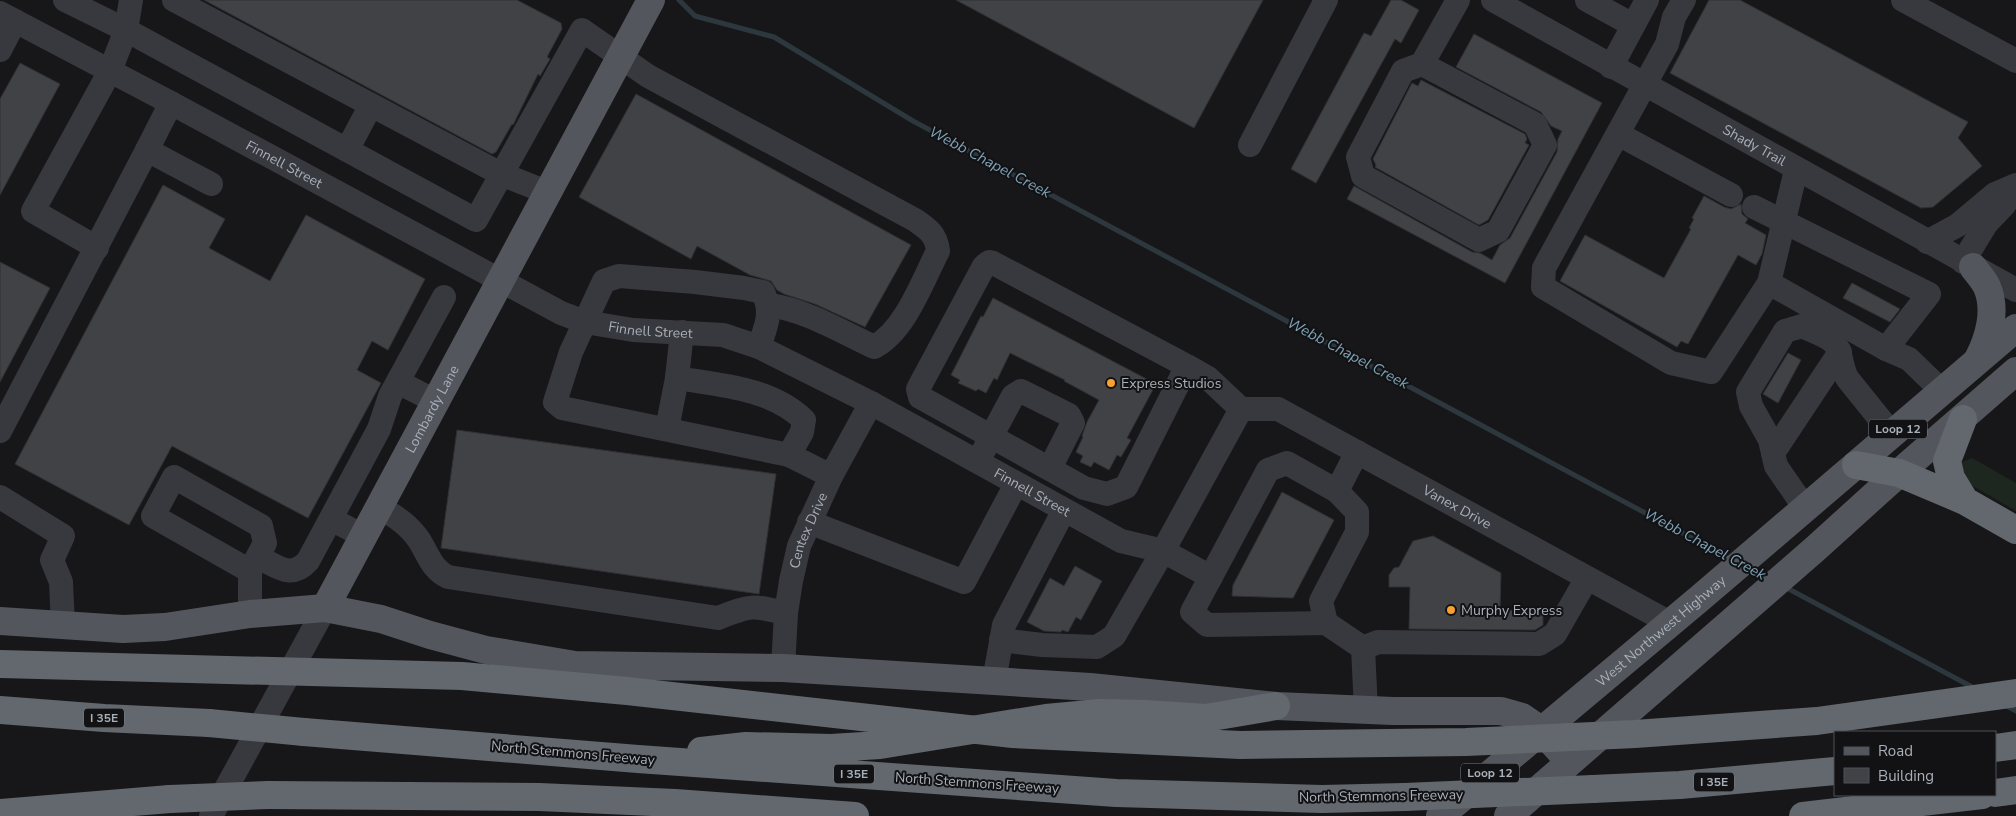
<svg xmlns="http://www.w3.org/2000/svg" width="2016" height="816" font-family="'Nunito Sans',sans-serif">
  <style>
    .green { fill: #1e271f }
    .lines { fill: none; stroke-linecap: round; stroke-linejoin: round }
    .stream { stroke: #2c383e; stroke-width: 5 }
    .building { fill: #414246; stroke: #313135 }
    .minor { stroke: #38393e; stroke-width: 24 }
    .major { stroke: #53575d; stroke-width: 28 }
    .highway { stroke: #63686f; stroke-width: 28 }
    .highway-bridge { stroke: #63686f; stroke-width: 28 }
    .poi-dot { fill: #faa02e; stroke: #121214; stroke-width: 2 }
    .labels { text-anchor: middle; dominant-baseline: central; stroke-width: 4; stroke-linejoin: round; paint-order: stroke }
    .shield { fill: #121214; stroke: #7b8088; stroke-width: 1 }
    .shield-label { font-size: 12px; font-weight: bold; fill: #a8afb9 }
    .street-label { font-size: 14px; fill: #a8afb9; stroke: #121214 }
    .poi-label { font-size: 14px; fill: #a8afb9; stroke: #121214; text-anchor: start }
    .water-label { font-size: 15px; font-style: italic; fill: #7ea2b6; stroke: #121214 }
  </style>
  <rect width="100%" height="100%" fill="#171719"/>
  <path class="green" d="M1972 458 2016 483V511L1971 485 1960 475V463Z"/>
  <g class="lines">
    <path class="stream" d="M679 0 695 16 774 37 913 121 1733 560
      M1748 567 1769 579
      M1785 587 1974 688
      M2005 705 2016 711"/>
  </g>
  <path class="building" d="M204 0H517L561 23 562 29 547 57 550 59 540 76 538 74 513 125 512 124 496 152 492 154Z
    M956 0H1263L1194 128Z
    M1391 0H1401L1419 10 1401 43 1395 39 1316 183 1291 169 1364 33 1371 36Z
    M1709 0H1740L1968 122 1958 138 1982 166 1933 207 1921 208 1670 73Z
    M1474 34 1602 103 1505 283 1347 199 1354 186 1472 252 1480 253 1492 260 1500 245 1510 238 1557 152 1558 139 1562 131 1551 126 1541 112 1456 67Z
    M20 63 60 84 0 195V99Z
    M1421 80 1525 134 1527 139 1525 143 1529 145 1488 220 1479 225 1375 167 1376 165 1373 159 1412 83 1418 86Z
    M636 94 911 245 865 327 815 304 784 294 777 290 771 281 750 275 697 246 691 259 579 197Z
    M163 185 225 219 209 248 270 281 306 215 425 279 388 350 372 341 357 370 381 383 308 518 172 446 129 525 15 464Z
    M1704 196 1724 207 1731 209 1741 204 1742 214 1748 219 1745 223 1766 235 1762 254 1756 265 1738 255 1688 344 1681 341 1677 347 1560 281 1585 235 1664 278 1691 229 1689 228 1694 219 1692 218Z
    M0 262 50 288 0 382Z
    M1852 283 1900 309 1890 322 1843 298Z
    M993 298 1156 384 1127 438 1131 440 1121 457 1117 455 1109 470 1094 462 1091 467 1080 462 1083 456 1076 452 1083 437 1082 436 1087 422 1099 400 1064 381 1065 380 1010 353 997 380 994 378 986 393 978 389 976 391 958 383 960 380 951 375 981 316 983 317Z
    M1788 353 1801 360 1778 403 1763 394Z
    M457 430 776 474 759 594 441 548Z
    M1282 492 1334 520 1293 598 1232 596 1233 585Z
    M1433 536 1501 573 1500 610 1543 611V625L1535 630 1409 629 1410 587H1389V575L1394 568 1399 567 1413 541Z
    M1075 566 1102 581 1081 620 1076 617 1068 632 1062 630 1061 632 1044 631 1027 622 1050 578 1064 586Z"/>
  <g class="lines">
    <g class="minor">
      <path d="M65 0 126 30 476 220 582 30 648 76 915 220C928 229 936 234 938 251 922 282 905 331 874 347 840 331 806 310 769 305"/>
      <path d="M174 0 501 174 549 193"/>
      <path id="s1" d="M1493 0 2016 290"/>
      <path d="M1587 0 1633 25"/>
      <path d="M1684 0 1674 17 1667 44 1544 268 1543 287 1671 363 1711 372 1769 283 1796 170"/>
      <path d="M1903 0 2016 61"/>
      <path id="s2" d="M0 13 171 103 561 313 585 322 633 330 723 335 759 347 871 403 1121 541 1163 551 1241 409"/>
      <path d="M0 50 15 21"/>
      <path d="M1422 64 1535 124 1545 145 1498 231 1479 240 1363 176 1358 157 1403 71 1422 64 1458 0"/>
      <path d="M1611 67 1647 0"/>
      <path d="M1618 134 1731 195"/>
      <path d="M1250 145 1326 0"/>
      <path d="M147 150 171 103"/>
      <path d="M347 150 371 105"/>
      <path d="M1754 207 1929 294 1886 349"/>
      <path d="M1927 242 1958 225 1995 194 2016 185"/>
      <path d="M97 248 33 211 110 71 126 30 131 0"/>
      <path d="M1963 262 1986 224 2004 205 2009 198"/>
      <path d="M1769 283 1886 349 1909 359 1942 391"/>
      <path d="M759 347C766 326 773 313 763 292L744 288 695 282 619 276 604 281 571 352 555 402 562 408 789 455 831 476"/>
      <path d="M1187 366 1126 487 1107 494 1084 488 920 397 918 389 984 266 989 262 993 263 1187 366 1208 378 1241 409"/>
      <path d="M677 378 682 332"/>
      <path d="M398 382 437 402"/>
      <path id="s3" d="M1241 409H1278L1670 623"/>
      <path d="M667 429 677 378C720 385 771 388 804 420L802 432 789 455"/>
      <path d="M0 431 147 150 211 184"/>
      <path d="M984 450 1013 396 1021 391 1069 415 1073 423 1050 468"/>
      <path d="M1357 452 1337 491 1357 512V532L1321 601 1326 623 1363 648"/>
      <path d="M1773 453 1840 352"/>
      <path d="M0 497 63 536 52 560 61 582 63 625"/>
      <path d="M379 507C395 516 409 525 419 540 428 554 432 570 448 577L718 618C751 605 751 605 786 613"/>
      <path d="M1805 508 1776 466 1770 440 1751 406 1748 392 1785 331 1802 326C1816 333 1836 337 1840 354 1842 363 1843 370 1847 378L1892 434"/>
      <path d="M331 519 363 536"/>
      <path d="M809 522 964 582 1016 484"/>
      <path d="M258 557C277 566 291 580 308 561L379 429 390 396 444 297"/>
      <path d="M250 571 153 516 174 477 261 526 265 543 250 571V614"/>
      <path d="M1326 623 1207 625 1192 612 1268 470 1287 463 1337 491"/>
      <path d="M1001 640 1042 645 1097 647 1114 636 1163 551 1211 577"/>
      <path d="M1363 648 1378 642 1539 644 1555 634 1587 578"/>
      <path d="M1363 648 1366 710"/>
      <path id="s4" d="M783 668 786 613 791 581 799 546 831 476 871 403"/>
      <path d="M994 681 1004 625 1064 510"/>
      <path d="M211 816 325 608"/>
    </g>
    <g class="major">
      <path d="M1973 267C1978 274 1984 280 1987 287 1997 310 1989 338 1978 359"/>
      <path id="s5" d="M325 608 651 0"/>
      <path d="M0 621 123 629 165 627 250 614 325 608 381 619 430 635 486 650 575 665 783 668 1090 687 1276 706 1393 711H1501L1522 717 1541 730 1569 761"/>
      <path id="s6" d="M1440 816 1699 599 2016 328"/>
      <path d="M1508 816 1815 549 1899 473 2016 371"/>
    </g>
    <path class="highway" d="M1963 419 1947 461 1951 478 1965 501
      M1856 465 1899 473 1965 501 2016 530
      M0 710 104 718 209 723
      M304 732 638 759 1116 793 1322 799 1405 797
      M1995 748 2016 745
      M701 751 746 746 831 748 880 745 1046 718 1100 713 1145 714 1206 718 1276 706
      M1593 789 1680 785 1835 771
      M1995 793 2016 790
      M269 795 539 797 675 803 855 816
      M0 813 170 799
      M1803 816 1982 795"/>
    <path class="highway-bridge" d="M0 664 462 676 627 691 1013 734 1240 745 1466 742 1635 734 1817 721 2016 693
      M209 723 304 732
      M1405 797 1593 789
      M170 799 269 795"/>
  </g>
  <g class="poi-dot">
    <circle cx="1111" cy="383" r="5"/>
    <circle cx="1451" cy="610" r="5"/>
  </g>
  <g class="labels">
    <g class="shield">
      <rect x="1869" y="419.5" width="58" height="19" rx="4"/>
      <rect x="84" y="708.5" width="40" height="19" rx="4"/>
      <rect x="1461" y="763.5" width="58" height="19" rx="4"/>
      <rect x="834" y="764.5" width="40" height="19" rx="4"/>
      <rect x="1694" y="772.5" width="40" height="19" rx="4"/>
    </g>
    <g class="shield-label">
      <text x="1898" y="429">Loop 12</text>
      <text x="104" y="718">I 35E</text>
      <text x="1490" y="773">Loop 12</text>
      <text x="854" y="774">I 35E</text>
      <text x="1714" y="782">I 35E</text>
    </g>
    <g class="street-label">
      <text stroke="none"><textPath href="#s1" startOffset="299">Shady Trail</textPath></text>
      <text stroke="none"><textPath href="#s2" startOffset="322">Finnell Street</textPath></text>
      <text stroke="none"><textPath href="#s2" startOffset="728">Finnell Street</textPath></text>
      <text stroke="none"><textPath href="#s5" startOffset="226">Lombardy Lane</textPath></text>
      <text stroke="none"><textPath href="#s2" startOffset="1148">Finnell Street</textPath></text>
      <text stroke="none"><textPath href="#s3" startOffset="241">Vanex Drive</textPath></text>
      <text stroke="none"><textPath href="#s4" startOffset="141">Centex Drive</textPath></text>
      <text stroke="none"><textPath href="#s6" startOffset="288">West Northwest Highway</textPath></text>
      <text transform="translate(573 753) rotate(5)">North Stemmons Freeway</text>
      <text transform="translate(977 783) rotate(4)">North Stemmons Freeway</text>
      <text transform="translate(1381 796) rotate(-1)">North Stemmons Freeway</text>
    </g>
    <g class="poi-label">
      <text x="1121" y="383">Express Studios</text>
      <text x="1461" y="610">Murphy Express</text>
    </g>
    <g class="water-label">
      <text transform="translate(990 162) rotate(28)">Webb Chapel Creek</text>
      <text transform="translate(1348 353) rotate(28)">Webb Chapel Creek</text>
      <text transform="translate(1705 544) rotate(28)">Webb Chapel Creek</text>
    </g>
  </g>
  <rect x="1834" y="731" width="162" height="65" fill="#121214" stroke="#4e5156"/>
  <rect x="1844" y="747" width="25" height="8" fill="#53575d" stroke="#4e5156"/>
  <text x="1878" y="756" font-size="15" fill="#a8afb9">Road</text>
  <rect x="1844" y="768" width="25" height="15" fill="#414246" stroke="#4e5156"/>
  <text x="1878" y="781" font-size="15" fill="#a8afb9">Building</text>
</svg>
